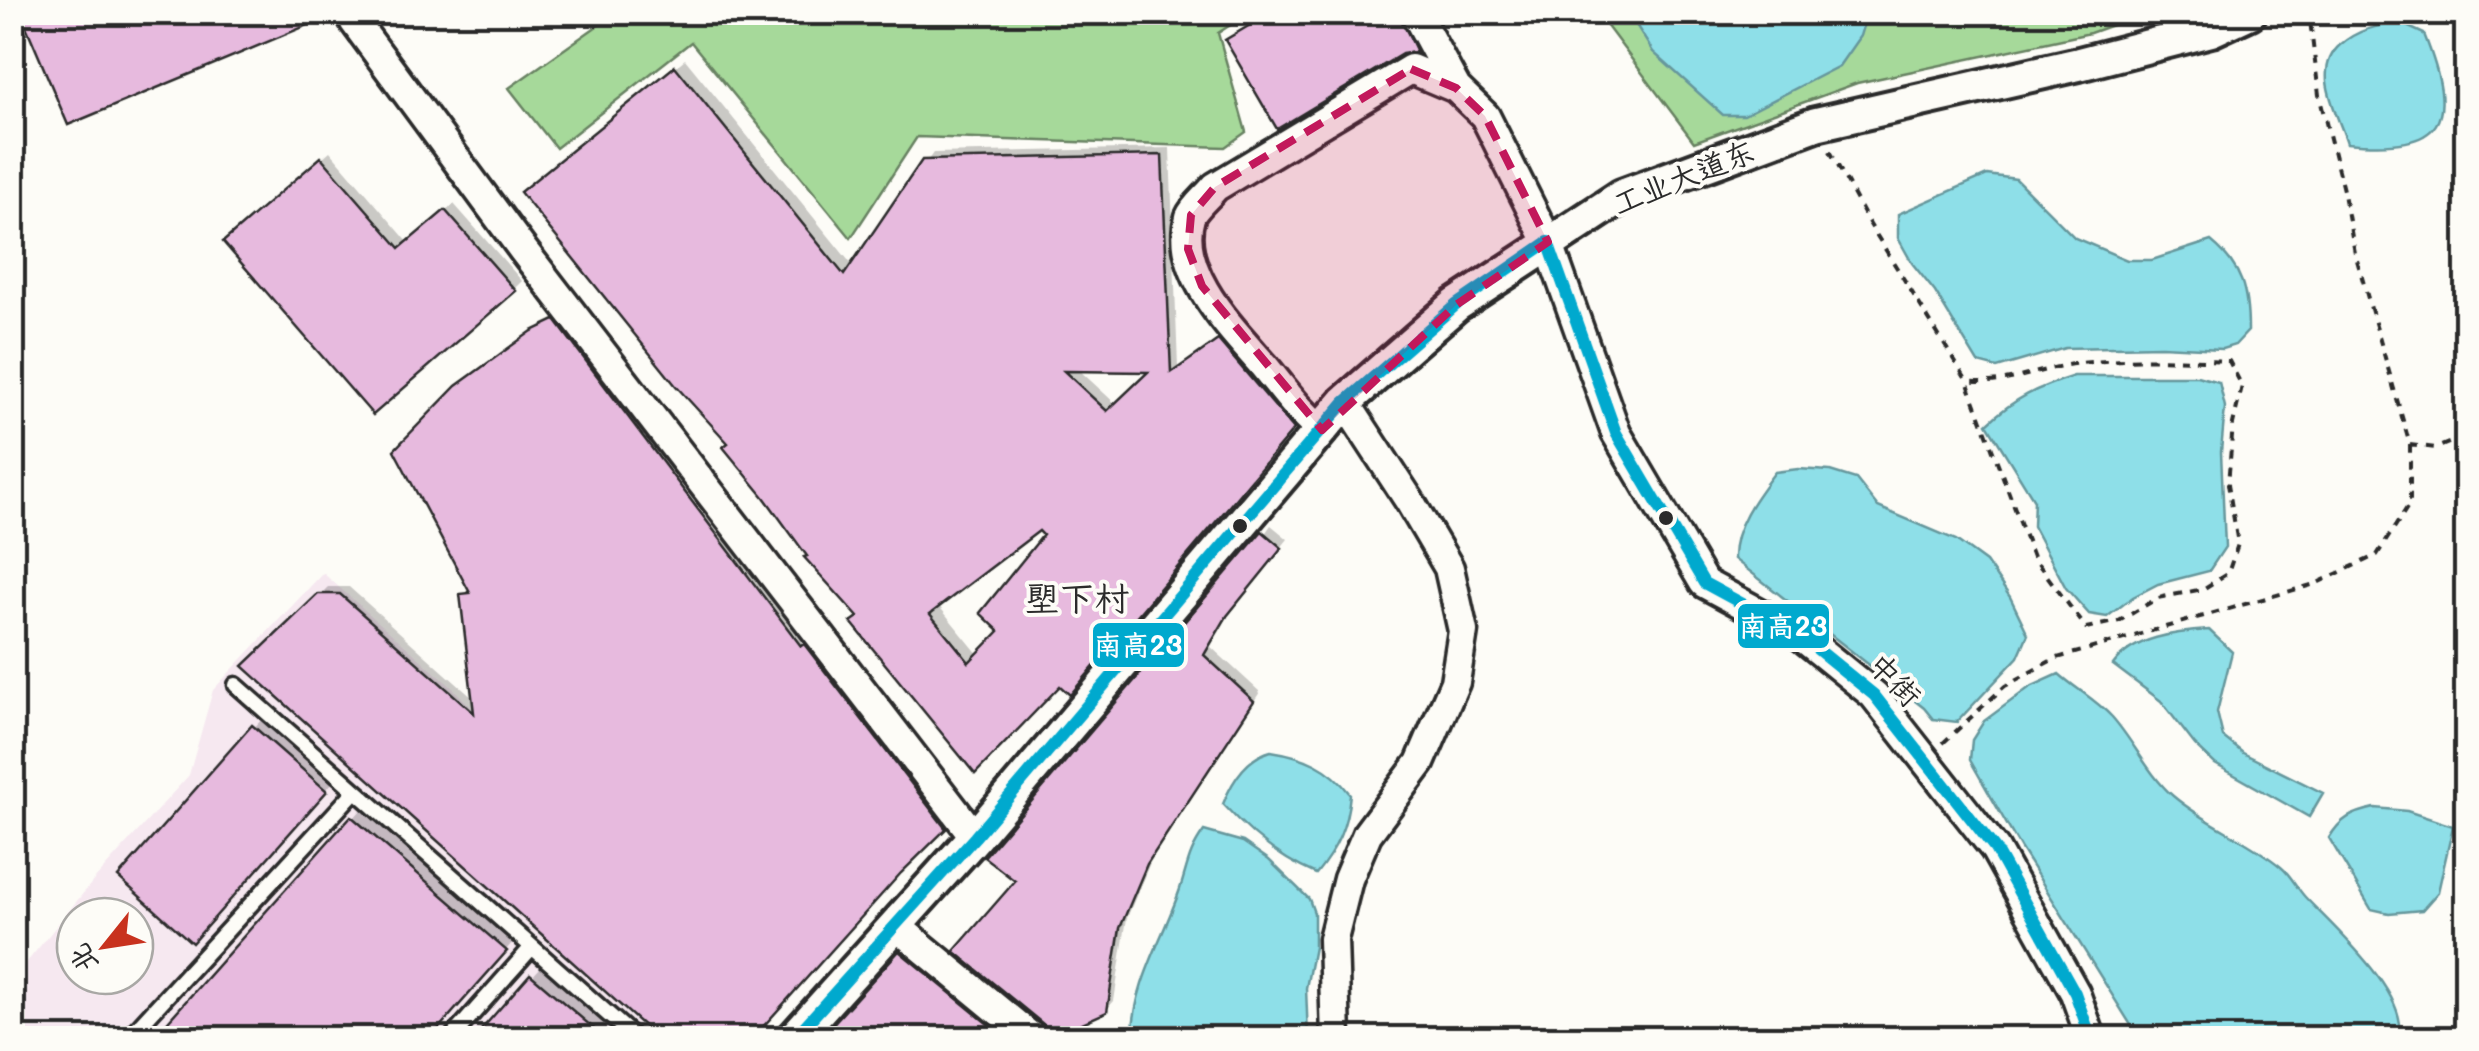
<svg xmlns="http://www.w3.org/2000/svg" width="2479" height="1051" font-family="Mali,'LXGW WenKai TC',sans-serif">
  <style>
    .built { fill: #f6e8f0; fill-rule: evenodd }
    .green { fill: #a6d99a; stroke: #688262; stroke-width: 2.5 }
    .water { fill: #8edfe8; stroke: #66979c; stroke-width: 2.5 }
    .shadow { fill: #0003; fill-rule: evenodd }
    .building { fill: #e7bade; stroke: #2b2b2b; stroke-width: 2.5; fill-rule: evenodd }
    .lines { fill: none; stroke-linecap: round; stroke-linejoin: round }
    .service-casing { stroke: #2b2b2b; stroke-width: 21 }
    .minor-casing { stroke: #2b2b2b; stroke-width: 35 }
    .tertiary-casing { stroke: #2b2b2b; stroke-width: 40 }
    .path { stroke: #2b2b2b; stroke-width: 4; stroke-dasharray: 8 8; stroke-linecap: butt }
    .service { stroke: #fdfcf7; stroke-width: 14 }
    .minor { stroke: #fdfcf7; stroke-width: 28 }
    .tertiary { stroke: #fdfcf7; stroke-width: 32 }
    .bus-1-casing { stroke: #fdfcf7; stroke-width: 20 }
    .bus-1 { stroke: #00a9ce; stroke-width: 12 }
    .marked { fill: #c2185b; fill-opacity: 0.2; stroke: #c2185b; stroke-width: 8; stroke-dasharray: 20 12; stroke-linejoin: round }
    .bus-dot { fill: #2b2b2b; stroke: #fdfcf7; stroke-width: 4 }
    .labels { text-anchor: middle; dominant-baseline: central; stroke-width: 8; stroke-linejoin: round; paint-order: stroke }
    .street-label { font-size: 30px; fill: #2b2b2b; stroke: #fdfcf7 }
    .quarter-label { font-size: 35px; fill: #2b2b2b; stroke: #fdfcf7 }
    .line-badge { stroke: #fdfcf7; stroke-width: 4 }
    .badge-label { font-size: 28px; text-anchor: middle; font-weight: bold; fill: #fff }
  </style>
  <rect width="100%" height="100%" fill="#fdfcf7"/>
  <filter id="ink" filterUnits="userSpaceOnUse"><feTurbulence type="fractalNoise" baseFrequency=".01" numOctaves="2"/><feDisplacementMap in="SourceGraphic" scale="20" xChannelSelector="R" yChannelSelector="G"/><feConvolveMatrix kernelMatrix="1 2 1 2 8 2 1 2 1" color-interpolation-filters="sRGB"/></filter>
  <g filter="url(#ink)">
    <path class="built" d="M323 573 454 689 775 1032 769 1038H13V979L94 880 189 775 213 690ZM75 916H135V976H75Z"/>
    <path class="green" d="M617 12 1249 13 1218 33 1246 132 1225 147 917 137 851 238 691 42 556 148 509 88Z
      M1597 13H2146L2090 33 1857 83 1694 142Z"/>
    <path class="water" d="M1628 12H1867V13L1860 36 1839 66 1744 115H1723L1653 52Z
      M2400 23 2424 34C2459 122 2446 152 2347 143 2337 112 2311 71 2340 45 2357 30 2377 25 2400 23Z
      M1987 175 2016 179 2075 238 2127 260H2152L2211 241C2243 267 2248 292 2248 331L2235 345 2222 349 2161 346 2065 348 1997 368 1978 363 1935 292 1912 263 1898 238V214Z
      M2074 376H2197L2219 382 2225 407 2221 452 2225 547 2209 571 2158 584 2133 597 2107 617 2089 614 2066 588 2033 526 2034 500 1987 424C2014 398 2039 387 2074 376Z
      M1798 469 1830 471 1856 479 1878 507 1956 540 1986 562 2010 597 2028 634 2018 657 1957 722 1933 719 1924 708 1734 559C1733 527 1756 497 1775 472Z
      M2209 630 2232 652 2217 712 2223 737 2243 753 2323 793 2309 817 2215 764 2195 745 2161 701 2113 665C2133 637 2176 632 2209 630Z
      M2059 674C2076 689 2096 700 2112 717 2134 742 2148 774 2173 796 2206 824 2247 839 2281 867 2291 875 2296 887 2305 897 2333 927 2411 995 2399 1038H2139L2021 849 1970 760 1972 740 1984 721 2030 687Z
      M1271 751C1304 756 1330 767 1350 794 1347 827 1337 848 1316 874 1281 859 1248 832 1223 804 1232 781 1246 758 1271 751Z
      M2375 808 2407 811 2453 826 2438 892 2422 910 2389 913 2371 909 2329 838C2341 818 2352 813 2375 808Z
      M1204 831 1243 842 1269 860 1309 899 1314 913V947L1306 988 1308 1038H1133C1132 986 1164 937 1180 889 1188 865 1188 853 1204 831Z"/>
    <path class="shadow" d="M1270 12H1407L1423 43 1416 50 1228 40Z
      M1490 12H1517L1497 24Z
      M685 59 853 266 933 153 1170 148 1178 368 1228 333 1301 419 1078 683H1060L975 771 860 617 810 556 732 443 532 184ZM1078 369 1154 370 1117 405ZM1039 528 1047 535 1003 631 979 655 938 605Z
      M330 151 409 243 454 204 522 281 514 289 234 235Z
      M564 314 952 819 908 863 751 1038H661L246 666 328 587H349L475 700 463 595 470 588 467 379 543 324Z
      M1271 525 1288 539 1234 605 1210 646 1260 692 1154 853 1127 918 1114 1001 1106 1010 1019 881Z
      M262 719 333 782 200 932 122 876Z
      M361 810 513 942 428 1038H157Z
      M909 945 1022 1038H823Z
      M540 968 621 1038H477Z"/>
    <path class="building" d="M20 12H337V13L68 125Z
      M1272 12H1398L1417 52 1402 54 1277 129 1225 40Z
      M675 66 844 275 922 160 1162 155 1171 373 1218 340 1294 429 1070 695 1060 686 975 774 851 622 858 617 804 557 807 556 764 497 723 447 728 443 676 386 520 192ZM1064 371 1148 372 1107 411ZM1039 531 1043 535 980 613 999 631 969 662 930 614Z
      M321 157 400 248 445 210 516 291 373 415 223 242Z
      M555 320 801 646 804 644 946 829 901 873 761 1029 770 1038H657L243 666 318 594H340L474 713 460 594 470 593 394 450 456 386 532 331Z
      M1262 531 1282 548 1227 616 1204 655 1254 701 1147 864 1120 928 1107 1012 1049 1038 1043 1024 954 951 1015 881 984 857Z
      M252 725 327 791 192 943 118 877Z
      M351 816 507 951 430 1038H153Z
      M899 951 1005 1038H820Z
      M530 974 605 1038H474Z"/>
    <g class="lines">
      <defs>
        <path id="service" d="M236 685 635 1038
          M128 1038 355 791
          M451 1038 532 947"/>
        <path id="minor" d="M1415 12 1456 88
          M354 21 523 250 975 837
          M1322 430C1298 411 1283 389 1264 366 1232 329 1174 272 1190 217 1194 207 1208 196 1215 187L1411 69 1456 88 1485 116 1548 242 1616 433 1704 583 1800 635 1874 695 1995 849 2075 993 2091 1038
          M895 925 1032 1038
          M1336 1038 1333 939 1348 879 1367 834 1420 763 1455 682 1463 631 1449 568 1409 500 1345 402"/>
        <path id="tertiary" d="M794 1038 975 837 1345 402 1456 305 1622 196 1816 124 2079 64 2211 30 2250 12"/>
      </defs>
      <use href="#service" class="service-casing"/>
      <use href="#minor" class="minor-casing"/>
      <use href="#tertiary" class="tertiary-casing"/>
      <path class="path" d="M1830 151 1869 223 1967 381 2033 557 2086 628 2119 621 2158 598 2203 589 2228 573 2238 544 2228 484 2233 424 2242 386 2229 361C2181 359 2129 358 2081 363 2041 367 2007 387 1967 381
        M2410 445 2436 448 2466 436
        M1943 743 2005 686 2054 659 2315 584 2377 555 2410 503V445L2355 253 2344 194 2319 95 2309 12"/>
      <use href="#service" class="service"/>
      <use href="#minor" class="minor"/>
      <use href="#tertiary" class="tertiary"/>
      <defs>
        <path id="bus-1" d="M794 1038 975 837 1345 402 1456 305 1548 242 1616 433 1704 583 1800 635 1874 695 1995 849 2075 993 2091 1038"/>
      </defs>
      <use href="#bus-1" class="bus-1-casing"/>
      <use href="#bus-1" class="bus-1"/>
    </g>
  </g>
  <path class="marked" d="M1411 69 1456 88 1485 116 1548 242 1456 305 1322 430 1202 286 1188 249 1191 215 1215 187Z"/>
  <g class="bus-dot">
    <circle cx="1666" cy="518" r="9"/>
    <circle cx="1240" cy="526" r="9"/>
  </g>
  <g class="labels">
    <g class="street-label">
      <text transform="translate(1683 176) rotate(-22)">工业大道东</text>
      <text transform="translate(1896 679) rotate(46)">中街</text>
    </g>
    <g class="quarter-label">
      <text x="1077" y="597">塱下村</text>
    </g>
  </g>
  <g class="line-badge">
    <rect x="1736" y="602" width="95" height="48" rx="10" fill="#00a9ce"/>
    <rect x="1091" y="621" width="95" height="48" rx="10" fill="#00a9ce"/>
  </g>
  <g class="badge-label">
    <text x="1783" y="636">南高23</text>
    <text x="1138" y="655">南高23</text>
  </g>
  <rect width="2479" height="1051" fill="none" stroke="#fdfcf7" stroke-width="50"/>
  <rect x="25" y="25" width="2429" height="1001" fill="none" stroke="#2b2b2b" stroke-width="4" filter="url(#ink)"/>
  <g transform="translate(105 946) rotate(240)"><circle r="48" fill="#fdfcf7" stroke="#a9a8a5" stroke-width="2.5"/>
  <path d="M0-8L18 38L0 25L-18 38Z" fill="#c8321e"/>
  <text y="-15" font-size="28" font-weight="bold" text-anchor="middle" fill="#2b2b2b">北</text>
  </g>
</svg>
